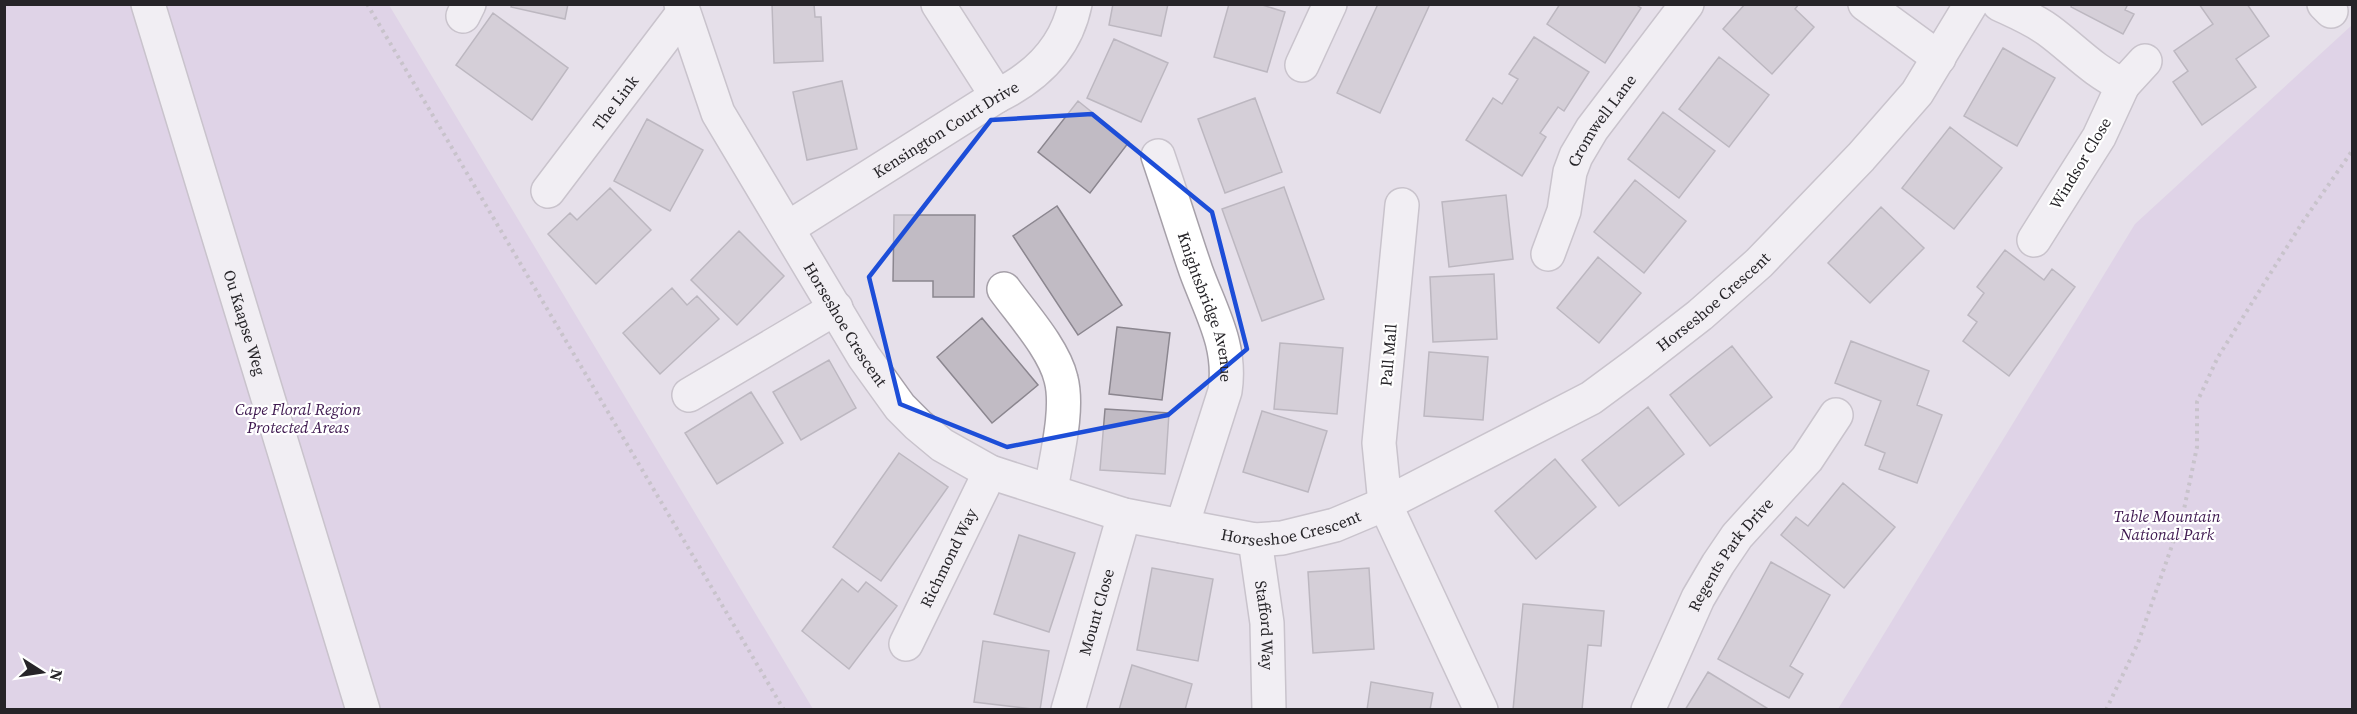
<svg xmlns="http://www.w3.org/2000/svg" width="2357" height="714" font-family="'Source Serif 4',serif">
  <style>
    .green { fill: #d8c3e4 }
    .building { fill: #c1bbc4; stroke: #8b868f; stroke-width: 1.5 }
    .lines { fill: none; stroke-linecap: round; stroke-linejoin: round }
    .street-casing { stroke: #a6a0a9; stroke-width: 36 }
    .primary-casing { stroke: #a6a0a9; stroke-width: 36 }
    .path { stroke: #a49fa7; stroke-width: 4; stroke-dasharray: 3 4.5; stroke-linecap: butt }
    .street { stroke: #fff; stroke-width: 33 }
    .primary { stroke: #fff; stroke-width: 33 }
    .marked { fill: none; stroke: #1d4ed8; stroke-width: 4.5; stroke-linejoin: round }
    .labels { text-anchor: middle; dominant-baseline: central; stroke-width: 4.5; stroke-linejoin: round; paint-order: stroke }
    .street-label { font-size: 16px; fill: #262428; stroke: #fff }
    .park-label { font-size: 16px; font-style: italic; fill: #3d174e; stroke: #fff }
  </style>
  <rect width="100%" height="100%" fill="#e6e0ea"/>
  <path class="green" d="M4 5H389L813 709H5Z
    M2352 25V709H1838L2135 224Z"/>
  <path class="building" d="M512 4H568L565 19 511 7Z
    M772 4H814L815 17H821L823 61 774 63Z
    M1113 4H1168L1161 36 1109 25Z
    M1229 4H1259L1285 12 1267 72 1214 57Z
    M1378 4H1430L1380 113 1337 93Z
    M1560 4H1635L1641 8 1605 63 1547 24Z
    M1745 4H1799L1795 9 1814 27 1772 74 1723 29Z
    M2072 4H2128L2125 10 2134 14 2123 34 2071 7Z
    M2199 4H2247L2269 36 2236 59 2256 87 2202 125 2173 82 2188 71 2174 51 2213 24Z
    M493 13 568 68 532 120 456 65Z
    M1534 37 1589 72 1564 111 1558 107 1540 133 1546 137 1522 176 1466 140 1493 98 1502 104 1518 79 1509 74Z
    M1114 39 1168 63 1141 122 1087 98Z
    M2003 48 2055 78 2017 146 1964 116Z
    M1719 57 1769 95 1729 147 1679 109Z
    M842 81 857 149 807 160 793 92Z
    M1255 98 1282 172 1225 193 1198 119Z
    M1078 101 1129 142 1090 193 1038 152Z
    M1663 112 1715 151 1679 198 1628 159Z
    M647 119 703 150 670 211 614 181Z
    M1950 127 2002 168 1954 229 1902 188Z
    M1635 180 1686 221 1644 273 1594 232Z
    M1284 187 1324 299 1262 321 1222 209Z
    M610 188 651 230 596 284 548 234 570 213 577 220Z
    M1506 195 1513 259 1449 267 1442 202Z
    M1057 206 1122 305 1078 335 1013 236Z
    M1881 207 1924 248 1870 303 1828 263Z
    M894 215H975L974 297H933V281H893Z
    M739 231 784 276 737 325 691 280Z
    M2005 250 2044 280 2052 269 2075 287 2009 376 1963 341 1977 322 1968 315 1984 293 1977 287Z
    M1598 257 1641 293 1599 343 1557 308Z
    M1494 274 1497 339 1433 342 1430 277Z
    M672 288 687 305 697 296 719 319 660 374 623 333Z
    M982 318 1038 385 992 423 937 357Z
    M1117 327 1170 333 1162 400 1109 394Z
    M1851 341 1929 371 1917 405 1942 415 1917 483 1879 469 1885 453 1865 445 1881 401 1835 383Z
    M1280 343 1343 348 1337 414 1274 409Z
    M1732 346 1772 397 1710 446 1670 395Z
    M1429 352 1488 357 1483 420 1424 416Z
    M829 360 856 408 801 440 773 392Z
    M751 392 783 443 717 484 685 433Z
    M1648 407 1684 454 1619 506 1582 460Z
    M1105 409 1169 413 1165 474 1100 470Z
    M1262 411 1327 431 1308 492 1243 472Z
    M899 453 948 487 881 581 833 547Z
    M1555 459 1596 507 1536 559 1495 511Z
    M1843 483 1895 527 1844 588 1781 535 1796 517 1808 526Z
    M1019 535 1075 553 1049 632 994 614Z
    M1771 562 1830 595 1790 666 1803 674 1789 698 1718 659Z
    M1152 568 1213 579 1198 661 1137 650Z
    M1369 568 1374 649 1313 653 1308 572Z
    M842 579 858 592 866 582 897 606 849 669 802 631Z
    M1523 604 1604 611 1601 646 1588 645 1582 710H1513Z
    M983 641 1049 651 1040 710 974 702Z
    M1132 665 1192 684 1185 710H1119Z
    M1708 672 1770 710H1685Z
    M1371 682 1433 693 1430 710H1367Z"/>
  <g class="lines">
    <defs>
      <g id="street">
        <path id="s1" d="M681 4 718 113 864 357 900 407 918 425 942 445 990 472 1124 515 1255 540 1282 538 1335 525 1385 504 1591 398 1637 364 1700 315 1759 263 1861 157 1917 93 1971 4"/>
        <path d="M938 4 997 96"/>
        <path d="M1865 4 1939 58"/>
        <path d="M1999 4C2016 12 2033 19 2048 30 2074 49 2093 71 2123 85L2099 137 2034 240"/>
        <path d="M2324 4 2331 11"/>
        <path d="M463 16 469 4"/>
        <path d="M1302 65 1330 4"/>
        <path d="M2123 85 2145 61"/>
        <path id="s2" d="M1158 156C1171 194 1183 233 1196 271 1211 312 1232 346 1225 391L1182 526"/>
        <path id="s3" d="M548 191 683 13"/>
        <path d="M1402 205 1379 443 1385 504 1481 710"/>
        <path id="s4" d="M788 228 997 96C1036 77 1066 48 1075 4"/>
        <path id="s5" d="M1548 254 1564 211 1570 172 1576 156 1592 129 1687 4"/>
        <path d="M1004 289C1022 314 1054 349 1061 379 1069 410 1056 458 1051 490"/>
        <path d="M689 395 836 308"/>
        <path id="s6" d="M1255 540 1267 623 1269 710"/>
        <path id="s7" d="M906 644 990 472"/>
        <path id="s8" d="M1068 710 1124 515"/>
        <path id="s9" d="M1648 710 1698 598 1718 564 1737 536 1807 459 1836 415"/>
      </g>
      <g id="primary">
        <path id="s10" d="M148 4 363 710"/>
      </g>
    </defs>
    <use href="#street" class="street-casing"/>
    <use href="#primary" class="primary-casing"/>
    <path class="path" d="M367 4 784 710
      M2106 710 2138 643 2183 514 2197 447V402L2218 357 2302 223 2352 151"/>
    <use href="#street" class="street"/>
    <use href="#primary" class="primary"/>
  </g>
  <path d="M0 0H2357V714H0ZM1092 114 1212 212 1247 349 1168 415 1007 447 900 404 869 277 991 120Z" fill="#e6e0ea" fill-opacity=".55" fill-rule="evenodd"/>
  <path class="marked" d="M1092 114 1212 212 1247 349 1168 415 1007 447 900 404 869 277 991 120Z"/>
  <g class="labels">
    <g class="street-label">
      <text stroke="none"><textPath href="#s3" startOffset="111">The Link</textPath></text>
      <text stroke="none"><textPath href="#s5" startOffset="146">Cromwell Lane</textPath></text>
      <text stroke="none"><textPath href="#s4" startOffset="186">Kensington Court Drive</textPath></text>
      <text transform="translate(2080 163) rotate(-59)">Windsor Close</text>
      <text stroke="none"><textPath href="#s1" startOffset="1370">Horseshoe Crescent</textPath></text>
      <text stroke="none"><textPath href="#s2" startOffset="159">Knightsbridge Avenue</textPath></text>
      <text stroke="none"><textPath href="#s10" startOffset="333">Ou Kaapse Weg</textPath></text>
      <text stroke="none"><textPath href="#s1" startOffset="362">Horseshoe Crescent</textPath></text>
      <text transform="translate(1388 355) rotate(-85)">Pall Mall</text>
      <text stroke="none"><textPath href="#s1" startOffset="884">Horseshoe Crescent</textPath></text>
      <text stroke="none"><textPath href="#s9" startOffset="177">Regents Park Drive</textPath></text>
      <text stroke="none"><textPath href="#s7" startOffset="96">Richmond Way</textPath></text>
      <text stroke="none"><textPath href="#s8" startOffset="102">Mount Close</textPath></text>
      <text stroke="none"><textPath href="#s6" startOffset="86">Stafford Way</textPath></text>
    </g>
    <g class="park-label">
      <text x="298" y="409">Cape Floral Region<tspan x="298" dy="18">Protected Areas</tspan></text>
      <text x="2167" y="516">Table Mountain<tspan x="2167" dy="18">National Park</tspan></text>
    </g>
  </g>
  <rect width="2357" height="714" fill="none" stroke="#262428" stroke-width="12"/>
  <g transform="translate(42 672) rotate(102)" stroke="#ffffff" stroke-width="4.5" paint-order="stroke">
  <path d="M0-4.5L10 22L0 15L-10 22Z" fill="#262428"/>
  <text y="-9" font-size="16" font-weight="bold" text-anchor="middle" fill="#262428">N</text>
  </g>
</svg>
